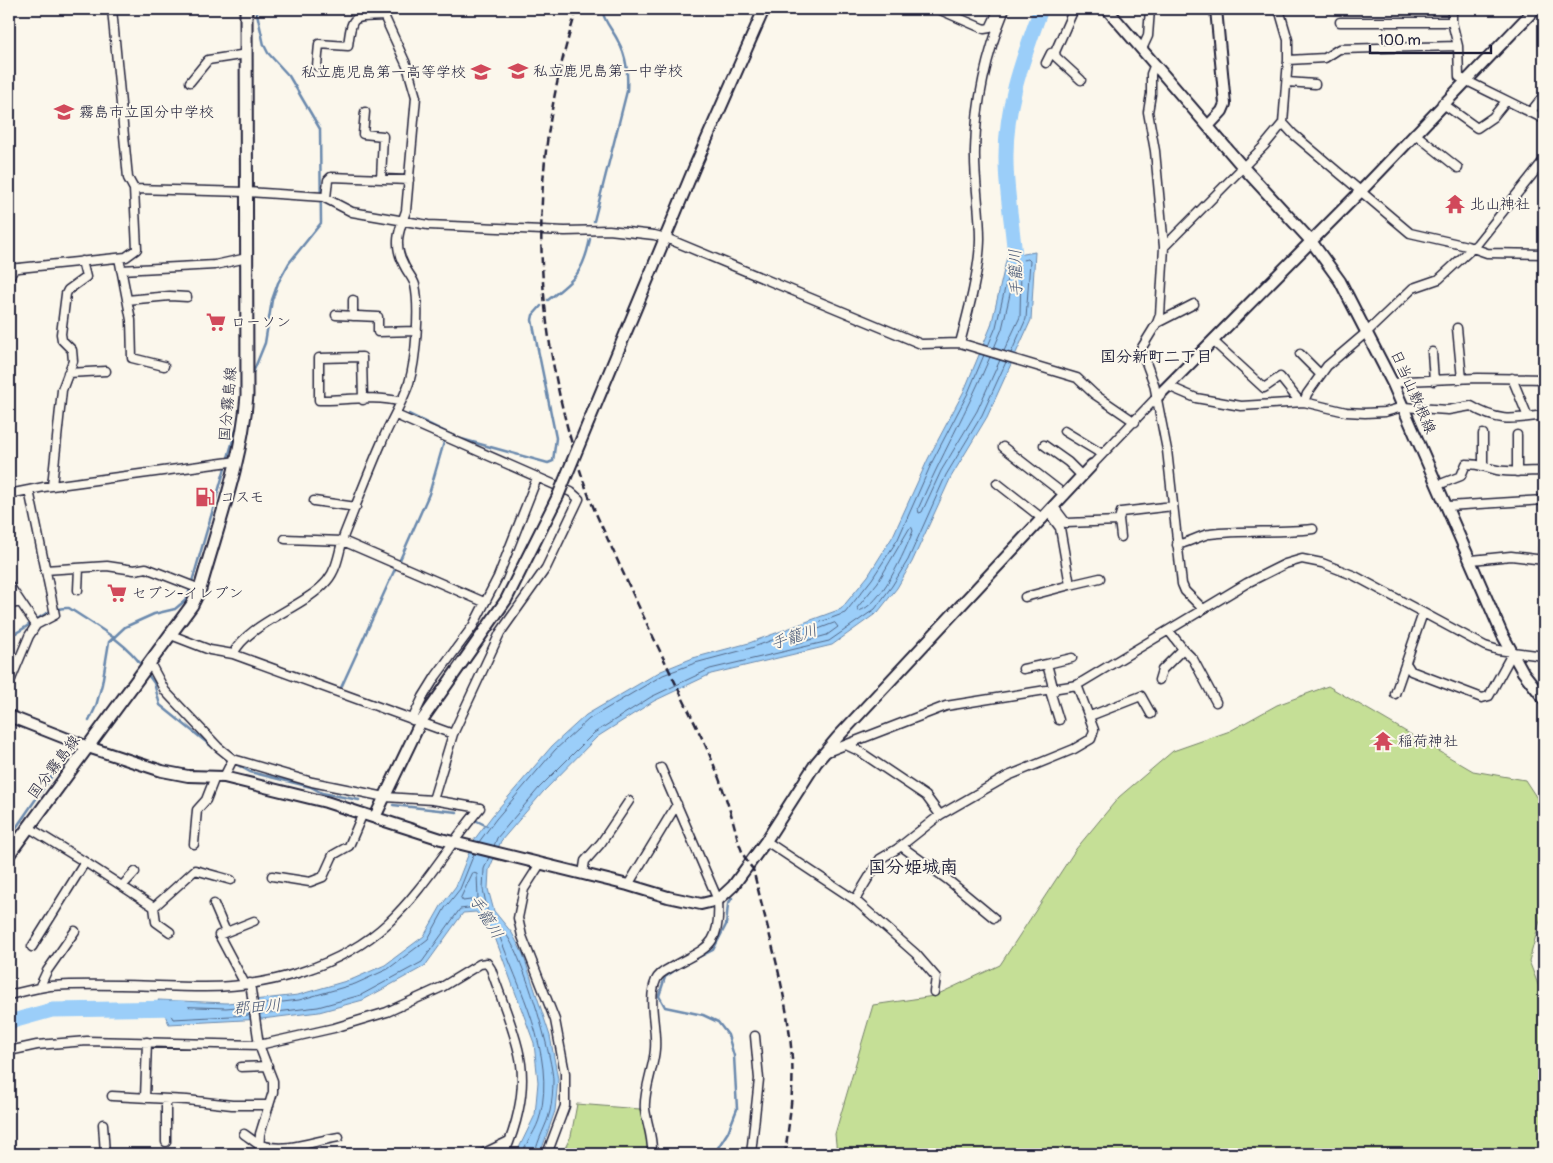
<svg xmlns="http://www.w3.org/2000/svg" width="1553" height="1163" font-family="Pangolin,'Klee One',sans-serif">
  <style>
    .green { fill: #c5df96; stroke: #748068 }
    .water { fill: #9bcef9; stroke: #6b89ad }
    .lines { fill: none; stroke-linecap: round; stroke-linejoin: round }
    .shore { stroke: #526787; stroke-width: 1 }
    .stream { stroke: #6b89ad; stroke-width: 2.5 }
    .river { stroke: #9bcef9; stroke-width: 15 }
    .street-casing { stroke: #22223b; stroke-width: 11 }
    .secondary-casing { stroke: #22223b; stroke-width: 14 }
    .primary-casing { stroke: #22223b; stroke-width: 15 }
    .street { stroke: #fbf7ec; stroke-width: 8 }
    .secondary { stroke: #fbf7ec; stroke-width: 10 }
    .primary { stroke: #fbf7ec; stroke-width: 11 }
    .rail { stroke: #22223b; stroke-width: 2.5; stroke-dasharray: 8 4; stroke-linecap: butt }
    .secondary-bridge-casing { stroke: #22223b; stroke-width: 14; stroke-linecap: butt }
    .secondary-bridge { stroke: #fbf7ec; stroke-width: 10 }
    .labels { text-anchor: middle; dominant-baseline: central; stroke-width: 4; stroke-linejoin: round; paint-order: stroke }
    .poi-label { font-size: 15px; fill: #22223b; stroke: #fbf7ec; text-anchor: start }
    .street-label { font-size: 15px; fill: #22223b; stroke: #fbf7ec }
    .water-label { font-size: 16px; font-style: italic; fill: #465674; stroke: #fbf7ec }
    .neighbourhood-label { font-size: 16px; font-weight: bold; fill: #22223b; stroke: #fbf7ec }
    .quarter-label { font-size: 18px; font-weight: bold; fill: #22223b; stroke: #fbf7ec }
  </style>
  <rect width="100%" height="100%" fill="#fbf7ec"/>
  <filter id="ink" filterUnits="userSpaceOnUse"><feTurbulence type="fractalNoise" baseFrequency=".02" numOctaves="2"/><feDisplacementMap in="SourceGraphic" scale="10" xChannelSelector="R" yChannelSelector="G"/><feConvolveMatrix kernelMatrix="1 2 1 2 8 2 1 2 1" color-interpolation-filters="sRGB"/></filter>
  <g filter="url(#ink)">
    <path class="green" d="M1328 686 1473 771 1525 780 1544 809V906L1529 961 1544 1000V1154H837L835 1134 873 1005 934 996 1000 965 1076 849 1119 797 1173 751 1230 731 1277 705Z
      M577 1104 640 1109 648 1144 646 1154H562L571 1136Z"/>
    <path class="water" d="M1035 252 1031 320 987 417 951 477 912 562 897 588 878 612 832 645 711 674 654 701 597 737 543 792 501 841 489 870 488 889 494 911 512 933 523 954 550 1036 558 1079 555 1111 540 1154H516L535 1115 538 1082 534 1043 493 932 476 912 463 913 425 966 363 1000 319 1012 262 1019 169 1024 158 1000 227 1003 298 995 353 979 385 965 424 936 441 906 456 886 474 840 492 816 552 746 586 715 661 671 693 658 749 643 841 609 868 576 893 536 928 459 964 391 991 326 1007 257Z"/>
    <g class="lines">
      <path class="shore" d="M988 346 996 327 1011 262 1028 259 1030 261 1026 319 1011 353
        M994 348 1002 329 1016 268 1021 266 1020 317 1004 351
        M990 357C968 409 940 458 918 509L919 513 922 512 941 471 977 411 1000 360
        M912 528 913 531C905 551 881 607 858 611L857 608 878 582 909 529Z
        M835 623 838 627 827 635 795 644 792 642 793 639Z
        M479 842 496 819 555 750 589 719 663 675 695 663 751 648 845 613 872 579 898 539 932 462 968 393 984 355
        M494 846 497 838 539 788 594 733 651 697 710 669 829 641 875 609 892 586 908 560 946 475 982 415 1006 362
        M473 873 477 874 478 899 463 901 461 898Z
        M258 1005 299 1000 355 984 388 969 428 939 445 908 460 889 474 854
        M248 1006 226 1008 170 1006 167 1008 173 1019 250 1015
        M260 1014 318 1007 361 995 422 962 460 909 476 907 485 915 488 914 483 889 484 869 489 857
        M521 1154C527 1142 537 1129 540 1116 556 1054 518 988 498 932L500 928C519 939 553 1057 553 1081 553 1090 552 1102 550 1111 547 1125 537 1140 535 1154"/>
      <path class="stream" d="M334 9H339
        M567 9 570 11
        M583 12H602L611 9
        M594 221 627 91C628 73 627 57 618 41 613 30 603 21 602 9
        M548 300C575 279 583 273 590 239
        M252 375 265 343 272 300 278 283 289 263 321 223 320 129 289 76 268 53 264 45 256 9
        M409 414 458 438 548 463 553 461 556 438 532 320 533 315 541 306
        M399 562 429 494 444 442
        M9 636C31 629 42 607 69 608 94 625 125 641 142 666
        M146 672 154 683 160 705 216 750
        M340 690 395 569
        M89 721 96 706 102 684 109 642 125 627 154 614 175 609 187 599 238 423
        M232 762 250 772 311 787 322 793 359 800
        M393 805 457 812
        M475 820 487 826
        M9 838 58 767
        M714 1154 728 1132 737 1109 734 1056 728 1035 718 1022 703 1015 665 1007 659 996 665 977 683 965 713 950 726 925 728 904 732 898"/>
      <path class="river" d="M1016 274C1015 236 1006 198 1006 160 1005 105 1023 59 1041 9
        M9 1022 52 1010 181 1008"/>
      <defs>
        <path id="street" d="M938 9 984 29 990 28 999 9
          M1074 9 1055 52 1056 57 1081 80
          M1279 9 1288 40V60L1283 123 1293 134 1410 233 1467 246 1487 253 1544 254
          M1452 9V22L1458 46 1459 77 1544 119
          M1340 22H1452
          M1142 49 1148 36 1150 9
          M1288 60 1325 58 1339 49 1458 46
          M1046 63 1051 53 1055 52
          M1155 64 1151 74V94L1148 112 1155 151 1164 247
          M317 66 319 44 348 46C352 12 353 18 385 16
          M190 82 208 60 247 54
          M1287 82 1315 84
          M1442 103 1477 128 1493 117 1506 101
          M365 112 363 134 383 136 381 179
          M1530 113 1544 95
          M1414 133 1458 168
          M134 189 247 192 323 197 352 212 428 225 565 231 609 230 654 235 666 238 921 344 960 343 1077 378 1094 394 1135 422
          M326 198 328 180 331 177 409 180
          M119 258 131 320 132 358 164 366
          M9 269 126 257 137 249 134 189 128 178 112 9
          M121 270 215 265 247 258
          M9 277 15 268
          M127 300 170 296 187 297
          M336 315 378 317V332L416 331
          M353 316V300
          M1157 323 1194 304
          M1457 328 1462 379
          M1213 341 1264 388 1280 377 1300 402
          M960 343C968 313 980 268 980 238 980 209 974 179 975 150 976 102 987 53 1005 9
          M1432 352 1434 381
          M1300 354 1320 374
          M68 373 106 371
          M1512 378 1528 417
          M1393 384 1405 381 1478 378 1544 379
          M1168 386 1196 398 1241 406 1304 402 1346 412 1365 413 1385 412 1403 407 1448 410 1471 406C1499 423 1514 419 1544 415
          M363 400 362 357 319 358V400C346 400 376 395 401 402
          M1304 402 1307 394 1327 366 1368 331 1413 288 1439 279 1477 244 1544 160
          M396 415 571 492 579 499 546 568 500 633 453 734 433 800
          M1064 431 1102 454
          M1483 434V464
          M1517 435V472
          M1044 445 1068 462 1082 476
          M1003 447 1065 495
          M1092 465 1157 397
          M997 483 1043 519
          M1438 485 1461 476 1466 464C1482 464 1483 467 1497 470 1512 473 1529 471 1544 471
          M52 486 62 390 73 361 72 350 62 340 61 334 66 294 68 290 86 277 82 261
          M9 494 44 487 237 461
          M314 501 356 507
          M1448 506 1544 500
          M1054 507 1066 523 1119 521
          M1049 513 1060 528 1070 585 1100 578
          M1121 537 1119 519 1121 512 1173 506
          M285 539 343 541 484 602
          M1177 545C1187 543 1204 534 1210 534 1244 530 1279 533 1313 529
          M1472 560 1511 556 1544 560
          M1543 560 1544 530
          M45 570 107 566 134 570 146 568 200 589
          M9 585 36 625
          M78 590 79 568
          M1025 597 1070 585
          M9 605 20 602
          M1203 609 1185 591 1182 584 1167 450 1154 384 1141 349 1157 323 1160 315 1164 247 1264 146 1283 123
          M171 635 210 650 233 654C249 622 304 608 327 581 338 568 339 551 344 535 356 505 368 474 381 444 389 423 402 404 409 383 416 360 420 308 415 285 413 278 407 272 404 265 393 245 399 230 406 211L416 97 407 66 381 9
          M1183 649 1193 659 1216 702
          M233 654 453 734
          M1406 663 1411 671 1482 698 1489 696 1513 652
          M1047 664 1072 658
          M1023 669 1047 664 1054 691
          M1159 680 1162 670 1183 649 1169 631
          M9 684 29 636 36 625 55 615 29 490
          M1050 691 1059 720
          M1395 694 1423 613
          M1090 716 1141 696 1151 714
          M412 720 423 697 436 676 473 626 498 577 537 478
          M846 745 859 751 926 796 940 815
          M827 752 946 706 1077 685 1247 583 1285 564 1302 559 1322 563 1355 576 1485 646 1498 650 1544 656
          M224 777 233 759
          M28 827 85 862 32 947
          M766 841 855 900 880 859 897 849 940 815 1008 776 1074 749 1091 739 1094 730 1077 685
          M194 844 197 810 206 800 215 777
          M901 846 948 880 994 918
          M85 862 154 907 156 922 170 932
          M540 864 524 889 518 918 522 936 555 1020 565 1073V1106L547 1154
          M583 874 585 861 601 843 629 801
          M272 876 310 882 323 877 333 855 349 846 363 813
          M628 885 677 804
          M122 886 135 872
          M855 900 916 954 936 977 934 992
          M214 904 226 932
          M154 907 195 870 231 880
          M250 983 259 1045 273 1081V1092L260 1134 259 1154
          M245 984 219 935 254 921
          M39 988 47 971 75 931
          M9 995C22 992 36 988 50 986 102 982 153 987 205 987 268 987 341 967 388 923 424 889 448 846 480 808L433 800 385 797 312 782 233 759 218 747 165 691 150 663
          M9 1051 37 1045 87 1041 259 1045 334 1028 387 1012 442 987 480 964 487 963 491 969C500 996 518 1038 521 1064 525 1094 516 1128 504 1154
          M241 1067 268 1066
          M112 1096 187 1100 232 1105H269
          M145 1098 147 1042
          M166 1099V1142
          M103 1124 105 1154
          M244 1134C249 1137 255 1143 260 1145 288 1153 313 1141 339 1137
          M482 1154 509 1141
          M652 1154C653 1137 647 1125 645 1109 643 1092 654 1067 655 1049 657 1027 647 1000 656 980 658 975 666 970 670 968 706 947 721 949 718 900L661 768
          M751 1154 759 1079 755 1036"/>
        <path id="secondary" d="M1107 9 1242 166 1311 241 1340 281 1393 384 1502 634 1523 672 1544 699
          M1209 125 1222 111 1225 104 1216 9
          M1157 397 1361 191 1535 9
          M589 421 695 166 764 9
          M9 716 88 747 162 771 188 776 224 777 326 802 441 839 628 885 668 897 701 904 718 900 733 886 766 841 816 763 837 738 1092 465
          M375 817 420 723 506 600 558 496"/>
        <path id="primary" d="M9 854 192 605 200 589C218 525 242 461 247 395L246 9"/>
      </defs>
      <use href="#street" class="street-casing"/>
      <use href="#secondary" class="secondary-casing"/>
      <use href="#primary" class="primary-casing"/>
      <use href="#street" class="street"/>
      <use href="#secondary" class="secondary"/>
      <use href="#primary" class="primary"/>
      <path class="rail" d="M577 9C525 170 531 331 587 491 596 516 609 541 620 566 646 623 673 678 700 734 712 758 722 785 730 811 737 831 738 853 753 869 768 932 788 995 792 1059 794 1091 789 1123 785 1154"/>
      <defs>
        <path id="secondary-bridge" d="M558 496 589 421"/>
      </defs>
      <use href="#secondary-bridge" class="secondary-bridge-casing"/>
      <use href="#secondary-bridge" class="secondary-bridge"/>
    </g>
  </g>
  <defs>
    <symbol id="school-bare" viewBox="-9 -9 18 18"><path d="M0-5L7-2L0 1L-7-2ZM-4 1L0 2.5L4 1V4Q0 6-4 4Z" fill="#d1495b" stroke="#fbf7ec" stroke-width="2.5" paint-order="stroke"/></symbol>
    <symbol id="temple-bare" viewBox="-9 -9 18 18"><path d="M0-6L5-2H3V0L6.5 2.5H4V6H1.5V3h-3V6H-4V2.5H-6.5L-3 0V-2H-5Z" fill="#d1495b" stroke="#fbf7ec" stroke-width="2.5" paint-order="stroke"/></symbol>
    <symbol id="supermarket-bare" viewBox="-9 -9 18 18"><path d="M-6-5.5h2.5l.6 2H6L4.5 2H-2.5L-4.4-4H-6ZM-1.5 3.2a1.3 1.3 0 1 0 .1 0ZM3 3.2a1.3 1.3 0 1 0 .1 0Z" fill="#d1495b" stroke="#fbf7ec" stroke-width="2.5" paint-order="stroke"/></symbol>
    <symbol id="fuel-bare" viewBox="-9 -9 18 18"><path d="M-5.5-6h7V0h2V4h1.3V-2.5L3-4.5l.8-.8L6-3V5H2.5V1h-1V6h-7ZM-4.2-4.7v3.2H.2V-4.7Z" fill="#d1495b" stroke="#fbf7ec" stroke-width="2.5" paint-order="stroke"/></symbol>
  </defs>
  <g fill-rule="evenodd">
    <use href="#school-bare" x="504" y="57" width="28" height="28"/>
    <use href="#school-bare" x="467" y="58" width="28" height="28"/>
    <use href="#school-bare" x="50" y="98" width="28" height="28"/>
    <use href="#temple-bare" x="1441" y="190" width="28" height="28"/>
    <use href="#supermarket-bare" x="202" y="308" width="28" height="28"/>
    <use href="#fuel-bare" x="191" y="483" width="28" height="28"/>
    <use href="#supermarket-bare" x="103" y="579" width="28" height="28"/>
    <use href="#temple-bare" x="1369" y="727" width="28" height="28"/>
  </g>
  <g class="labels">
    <g class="poi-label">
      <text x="533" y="71">私立鹿児島第一中学校</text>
      <text x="466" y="72" text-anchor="end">私立鹿児島第一高等学校</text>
      <text x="79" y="112">霧島市立国分中学校</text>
      <text x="1470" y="204">北山神社</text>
      <text x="231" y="322">ローソン</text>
      <text x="220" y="497">コスモ</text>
      <text x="132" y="593">セブン-イレブン</text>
      <text x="1398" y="741">稲荷神社</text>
    </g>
    <g class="street-label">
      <text transform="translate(1413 392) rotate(66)">日当山敷根線</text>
      <text transform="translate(228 404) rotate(-85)">国分霧島線</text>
      <text transform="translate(54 767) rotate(-53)">国分霧島線</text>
    </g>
    <g class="water-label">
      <text transform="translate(1016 273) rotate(-92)">手籠川</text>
      <text transform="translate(794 637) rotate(-18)">手籠川</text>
      <text transform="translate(486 917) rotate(58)">手籠川</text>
      <text transform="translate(257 1007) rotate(-5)">郡田川</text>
    </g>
    <g class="neighbourhood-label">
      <text x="1156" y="357">国分新町二丁目</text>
    </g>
    <g class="quarter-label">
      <text x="913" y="867">国分姫城南</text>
    </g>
  </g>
  <rect width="1553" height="1163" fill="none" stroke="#fbf7ec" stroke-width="30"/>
  <rect x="15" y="15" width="1523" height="1133" fill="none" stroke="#22223b" stroke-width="2" filter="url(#ink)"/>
  <path d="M1370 45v8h121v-8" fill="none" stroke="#22223b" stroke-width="2.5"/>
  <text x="1378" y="45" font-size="15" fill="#22223b" stroke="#fbf7ec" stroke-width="4" paint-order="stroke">100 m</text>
</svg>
